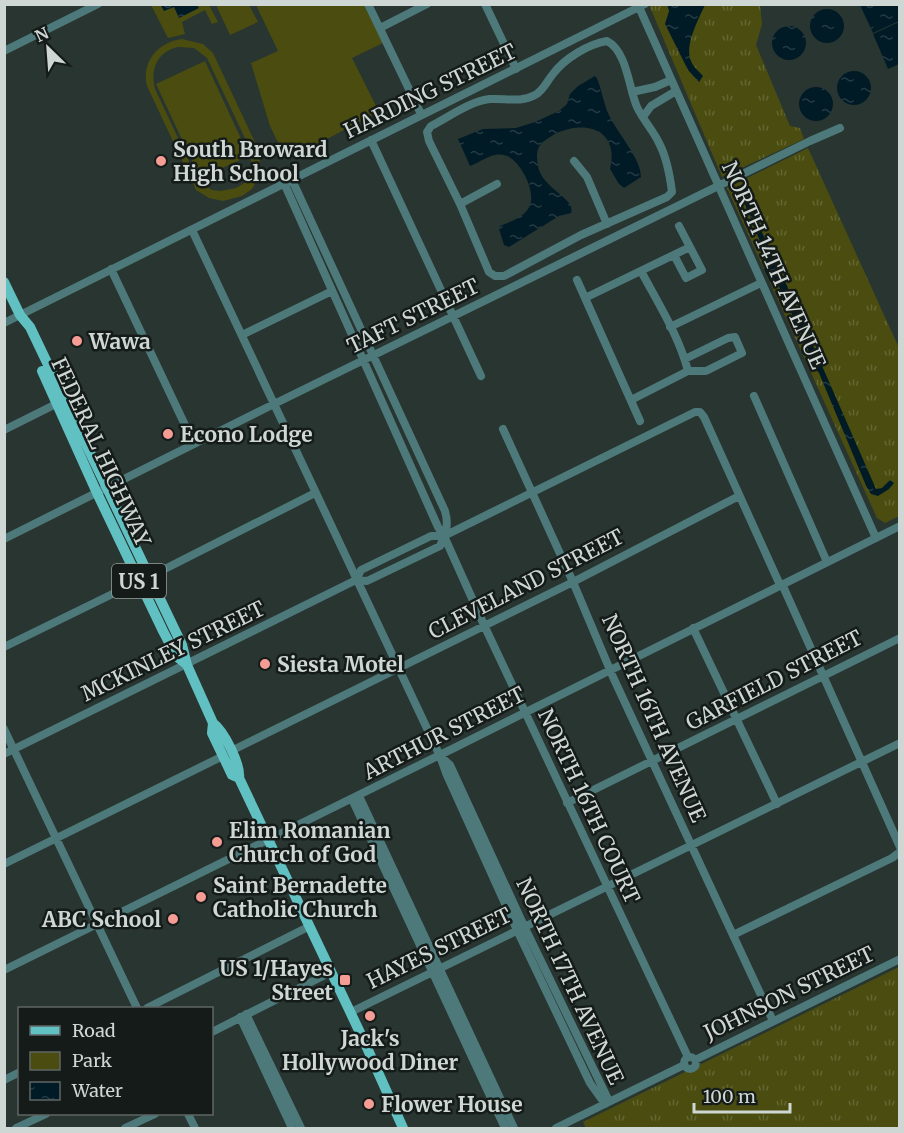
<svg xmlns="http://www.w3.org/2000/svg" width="904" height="1133" font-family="Merriweather,serif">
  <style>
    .grass { fill: url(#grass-tufts) }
    .park { fill: #4a4d0f; fill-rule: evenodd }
    .water { fill: url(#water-ripples) }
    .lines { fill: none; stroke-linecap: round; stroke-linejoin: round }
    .minor { stroke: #4e797a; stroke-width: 8 }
    .major { stroke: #60c0c2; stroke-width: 10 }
    .poi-dot { fill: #f59c94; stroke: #151b19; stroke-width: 2 }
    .labels { text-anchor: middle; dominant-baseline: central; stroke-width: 5; stroke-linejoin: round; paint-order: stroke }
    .shield { fill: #151b19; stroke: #979f9c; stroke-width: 1.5 }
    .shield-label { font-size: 20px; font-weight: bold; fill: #cfd7d4 }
    .street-label { font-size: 21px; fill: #cfd7d4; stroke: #151b19 }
    .poi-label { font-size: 21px; font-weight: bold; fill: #cfd7d4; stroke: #151b19; text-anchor: start }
  </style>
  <defs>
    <pattern id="grass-tufts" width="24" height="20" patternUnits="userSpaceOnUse" patternTransform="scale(1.5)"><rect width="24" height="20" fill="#4a4d0f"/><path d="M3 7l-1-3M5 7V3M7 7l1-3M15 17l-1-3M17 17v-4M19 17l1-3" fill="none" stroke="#636631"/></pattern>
    <pattern id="water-ripples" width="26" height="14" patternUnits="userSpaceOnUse" patternTransform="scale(1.5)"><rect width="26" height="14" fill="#001b26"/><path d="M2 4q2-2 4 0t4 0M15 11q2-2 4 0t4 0" fill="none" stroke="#243b45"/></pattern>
  </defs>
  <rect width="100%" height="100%" fill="#283530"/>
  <path class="grass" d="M655 4 760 5 762 24 756 45 790 126 800 128 804 139 722 177 650 7Z
    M808 148 899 348V516L885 523 877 518 727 188Z
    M899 967V1128H586L583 1122Z"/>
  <path class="park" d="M151 5H209L218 22 212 24 205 10 182 22 185 34 168 38Z
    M216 5H249L258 22 230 35Z
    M256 5H364L383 43 352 58 379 112C351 125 325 141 296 155L282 151 270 126 251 63 278 51Z
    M182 39 203 44 213 53 259 151 260 166 258 179 252 189 242 196 223 201 209 198 196 190 147 86C141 62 158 42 182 39ZM178 47 194 48 207 58 251 151V172L243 184 236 188 220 191 212 190 201 183 194 172 155 89C150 69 157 52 178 47Z
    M205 61 249 156 200 178 156 84Z"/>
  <path class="water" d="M164 4 197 5 199 8 179 18 174 7 164 11 161 6Z
    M667 4 705 5C699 18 684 46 691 61 693 67 699 71 703 76L699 82 688 70 665 24 669 11Z
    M860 5H899V21L873 33Z
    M810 26a17 17 0 1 1 34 0a17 17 0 1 1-34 0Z
    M899 22V64L888 69 873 34Z
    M772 43a17 17 0 1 1 34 0a17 17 0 1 1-34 0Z
    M837 88a17 17 0 1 1 34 0a17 17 0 1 1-34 0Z
    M595 76C600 80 604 106 609 115 617 133 641 158 641 177L624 188 619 184 610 169C620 128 583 119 553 135 548 139 542 141 539 147 536 153 537 160 538 166 542 189 576 198 571 213L559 216 509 247 504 245 499 229 500 226C510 222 522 218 528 209 539 195 520 158 504 155 492 152 481 162 470 166L458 139 483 129 516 128 535 122 559 111 567 104 570 94 578 86Z
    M799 104a17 17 0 1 1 34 0a17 17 0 1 1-34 0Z
    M742 190 784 279 876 489 882 488 890 480 894 483 889 489 878 496 871 494 867 488 819 373 812 364 808 349 776 280 770 282 764 269 770 266 740 192Z"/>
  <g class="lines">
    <path class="minor" d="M368 4 421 114
      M485 4 516 69
      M639 7C717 185 797 361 876 538
      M380 28 427 4
      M607 41C627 51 629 89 637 107 643 120 653 130 659 143 667 158 670 176 672 192L667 197 581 235 504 276H495L489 272 460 204 429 141 427 132 431 126C449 117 470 101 490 99 505 98 521 103 535 95 543 91 547 81 553 74 564 59 588 44 607 41Z
      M4 51 98 4
      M632 92 655 87 671 80
      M643 117 651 106 676 91
      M371 140 481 376
      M574 161 587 177 607 224
      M284 183 438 527 444 536 484 625 688 1057
      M460 204 497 184
      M192 230 440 756 446 773 517 930 590 1083 605 1104
      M674 255 686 278 702 270 679 226
      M111 269 194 444
      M641 271C658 303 679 336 688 371
      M577 280 640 421
      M585 298 690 247
      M4 323 645 4
      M670 327 761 283
      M242 335 332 291
      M685 359 728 338 735 337 742 353 706 371H688
      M754 396 827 562
      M631 400 688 371
      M503 429 573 582 613 677 773 1021
      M4 430 56 404
      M4 539 274 404 810 141 840 128
      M149 577 315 493
      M356 580 361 570 431 536H444L695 412H700L704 417 780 585
      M782 584 900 847
      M693 628 777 804
      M4 647 139 581
      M4 729 137 1008
      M231 751 573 582 739 496
      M4 754 356 580 367 581 440 546C446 533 449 525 445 511L292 180
      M441 757 450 765 524 926 607 1097 605 1104
      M359 796 514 1128
      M352 799 505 1128
      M567 803 900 638
      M4 864 223 756
      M733 935 892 858 900 852
      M4 970C304 824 601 674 900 526
      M147 1008 310 926
      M351 1012 900 743
      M246 1014 301 1128
      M240 1017 292 1128
      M212 1032 331 972
      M684 1063a6 6 0 1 1 12 0a6 6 0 1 1-12 0Z
      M695 1060 900 959
      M4 1080 20 1072
      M188 1114 195 1128
      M16 1128 46 1114
      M125 1128 155 1114
      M556 1128 684 1065"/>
    <path class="major" d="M4 282 20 315 30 327 182 645 187 665 213 723C224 731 241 765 239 778L364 1041 403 1128
      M42 371 97 493 163 631 176 656 187 665
      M213 723 212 733 232 775 239 778"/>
  </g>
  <g class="poi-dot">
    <circle cx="161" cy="161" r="6"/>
    <circle cx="77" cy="341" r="6"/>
    <circle cx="168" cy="434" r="6"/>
    <circle cx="265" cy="664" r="6"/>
    <circle cx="217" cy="842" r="6"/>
    <circle cx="201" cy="897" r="6"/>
    <circle cx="173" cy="919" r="6"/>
    <rect x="339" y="974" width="12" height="12" rx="3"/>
    <circle cx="370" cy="1016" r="6"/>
    <circle cx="369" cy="1104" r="6"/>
  </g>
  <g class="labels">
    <rect class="shield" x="112" y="564" width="54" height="34" rx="4.5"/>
    <g class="shield-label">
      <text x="139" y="581">US 1</text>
    </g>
    <g class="street-label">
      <text transform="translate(430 91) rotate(-26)">HARDING STREET</text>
      <text transform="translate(774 265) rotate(66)">NORTH 14TH AVENUE</text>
      <text transform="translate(413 316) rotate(-26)">TAFT STREET</text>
      <text transform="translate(101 452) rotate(65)">FEDERAL HIGHWAY</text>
      <text transform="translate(526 584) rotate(-27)">CLEVELAND STREET</text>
      <text transform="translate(173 651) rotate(-26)">MCKINLEY STREET</text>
      <text transform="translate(774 680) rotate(-27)">GARFIELD STREET</text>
      <text transform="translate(654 718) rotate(66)">NORTH 16TH AVENUE</text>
      <text transform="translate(444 733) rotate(-27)">ARTHUR STREET</text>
      <text transform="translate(589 806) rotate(65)">NORTH 16TH COURT</text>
      <text transform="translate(439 948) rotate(-26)">HAYES STREET</text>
      <text transform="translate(570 981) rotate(65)">NORTH 17TH AVENUE</text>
      <text transform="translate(789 993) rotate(-26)">JOHNSON STREET</text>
    </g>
    <g class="poi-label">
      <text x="173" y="149">South Broward<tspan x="173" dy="24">High School</tspan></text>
      <text x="89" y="341">Wawa</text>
      <text x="180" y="434">Econo Lodge</text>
      <text x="277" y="664">Siesta Motel</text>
      <text x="229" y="830">Elim Romanian<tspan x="229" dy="24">Church of God</tspan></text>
      <text x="213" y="885">Saint Bernadette<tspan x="213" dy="24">Catholic Church</tspan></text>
      <text x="161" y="919" text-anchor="end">ABC School</text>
      <text x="333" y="968" text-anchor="end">US 1/Hayes<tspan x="333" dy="24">Street</tspan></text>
      <text x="370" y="1038" text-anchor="middle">Jack's<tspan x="370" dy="24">Hollywood Diner</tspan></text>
      <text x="381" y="1104">Flower House</text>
    </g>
  </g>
  <rect width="904" height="1133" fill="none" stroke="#cfd7d4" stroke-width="12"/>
  <rect x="18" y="1007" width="195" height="108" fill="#151b19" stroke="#5f6664" stroke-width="1.5"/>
  <rect x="30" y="1026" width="30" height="9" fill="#60c0c2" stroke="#5f6664" stroke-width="1.5"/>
  <text x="72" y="1037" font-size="18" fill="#cfd7d4">Road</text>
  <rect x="30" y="1052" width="30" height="18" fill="#4a4d0f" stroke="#5f6664" stroke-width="1.5"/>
  <text x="72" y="1067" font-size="18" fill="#cfd7d4">Park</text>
  <rect x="30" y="1082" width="30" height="18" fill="url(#water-ripples)" stroke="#5f6664" stroke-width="1.5"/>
  <text x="72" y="1097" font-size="18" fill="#cfd7d4">Water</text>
  <g transform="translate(48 48) rotate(335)" stroke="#151b19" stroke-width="4.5" paint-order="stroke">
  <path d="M0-4.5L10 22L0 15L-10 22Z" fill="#cfd7d4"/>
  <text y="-9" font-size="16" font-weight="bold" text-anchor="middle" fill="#cfd7d4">N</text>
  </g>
  <path d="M694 1103v9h96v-9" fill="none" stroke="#cfd7d4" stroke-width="3"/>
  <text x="703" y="1103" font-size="18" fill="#cfd7d4" stroke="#151b19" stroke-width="4.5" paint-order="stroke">100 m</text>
</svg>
